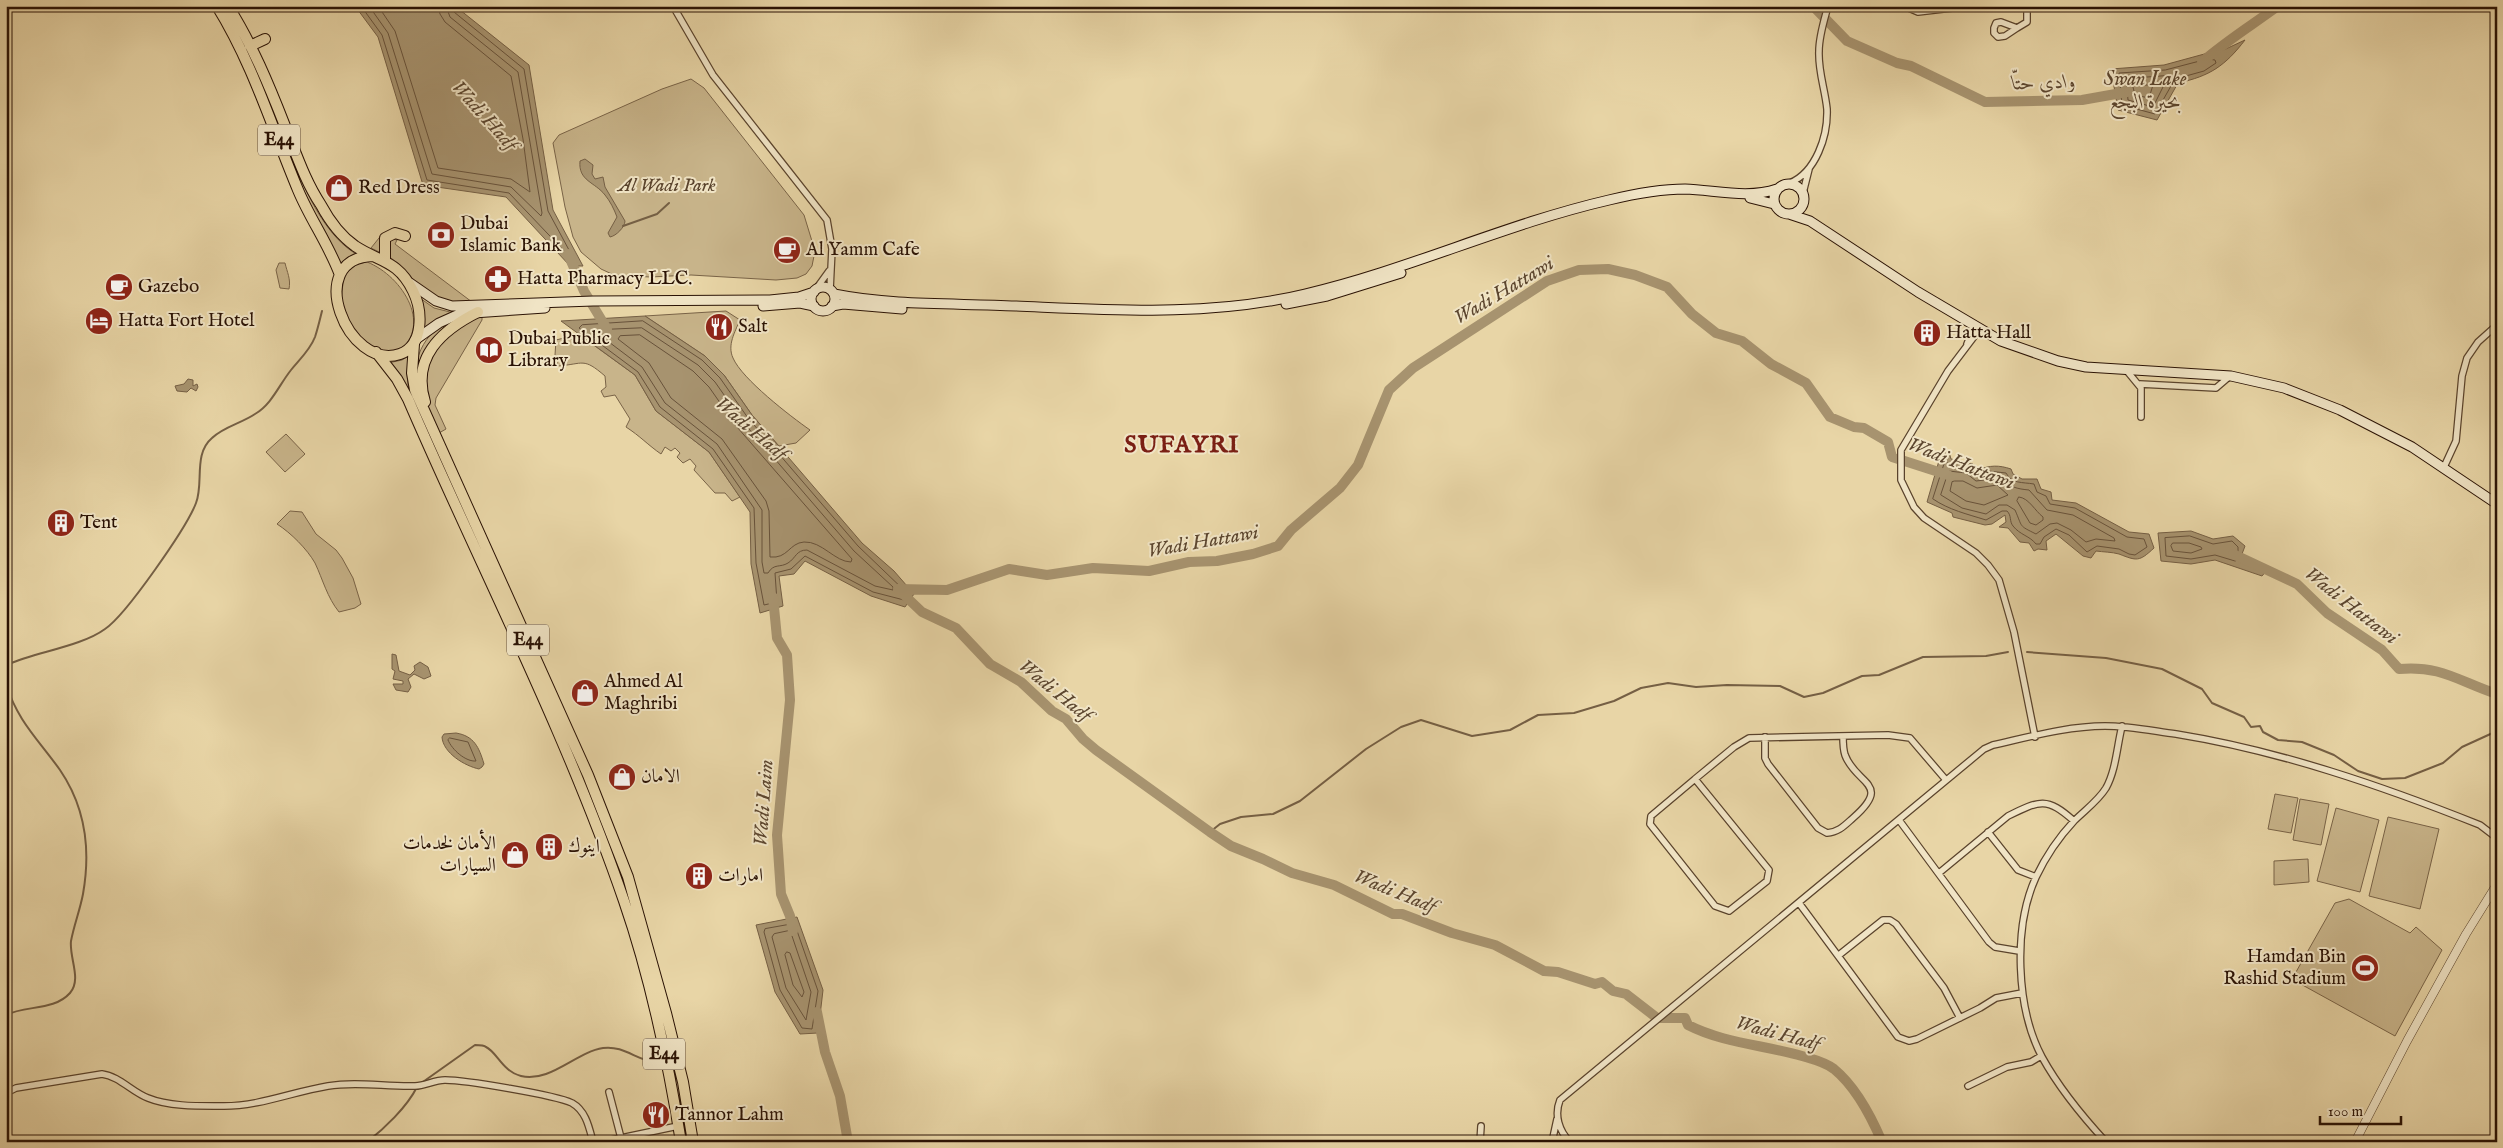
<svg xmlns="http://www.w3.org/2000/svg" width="2503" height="1148" font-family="'IM FELL English',Amiri,serif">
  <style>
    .green { fill: #c8b48a; stroke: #796347 }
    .water { fill: #a7936f; stroke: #755f44 }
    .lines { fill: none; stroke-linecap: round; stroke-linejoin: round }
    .shore { stroke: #68523a; stroke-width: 1 }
    .stream { stroke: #755f44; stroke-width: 2 }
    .river { stroke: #a7936f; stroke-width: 10 }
    .minor-casing { stroke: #5a432c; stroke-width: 8 }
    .tertiary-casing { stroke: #5a432c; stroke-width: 9 }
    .secondary-casing { stroke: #2a1204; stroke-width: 11 }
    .trunk-casing { stroke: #2a1204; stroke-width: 12 }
    .minor { stroke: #f0e4c5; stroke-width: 5.5 }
    .tertiary { stroke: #f0e4c5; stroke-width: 8 }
    .secondary { stroke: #f0e4c5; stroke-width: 9 }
    .trunk { stroke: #e8d5a6; stroke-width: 10 }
    .labels { text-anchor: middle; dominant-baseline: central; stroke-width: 4; stroke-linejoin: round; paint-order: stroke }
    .shield { fill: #f0e4c5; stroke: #65513e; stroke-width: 1 }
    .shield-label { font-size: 18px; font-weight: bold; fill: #2a1204 }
    .park-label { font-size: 19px; font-style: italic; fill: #59432c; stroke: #f0e4c5 }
    .poi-label { font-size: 19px; fill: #2a1204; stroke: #f0e4c5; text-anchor: start }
    .water-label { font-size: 20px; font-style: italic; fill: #5c462f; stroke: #f0e4c5 }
    .district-label { font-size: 24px; font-weight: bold; letter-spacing: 1px; fill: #7a1f14; stroke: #f0e4c5 }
  </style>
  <rect width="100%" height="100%" fill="#e8d5a6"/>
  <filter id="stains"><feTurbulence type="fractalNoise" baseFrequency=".004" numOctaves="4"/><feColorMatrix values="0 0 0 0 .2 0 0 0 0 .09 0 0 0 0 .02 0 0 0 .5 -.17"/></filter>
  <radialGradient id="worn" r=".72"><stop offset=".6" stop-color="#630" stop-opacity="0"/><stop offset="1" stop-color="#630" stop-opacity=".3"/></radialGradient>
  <path class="green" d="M691 79 704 88 804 215 815 251 812 266 806 274 797 278 776 280 691 275 650 277 614 275 601 269 581 252 573 237 565 207 553 143 559 135 662 89Z
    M298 174C312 203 328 237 356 254L348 257 338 266 297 178Z
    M383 233 384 237 397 240 395 244 472 302V305L439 300 414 281 404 269 391 258 371 248Z
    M367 262C403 276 436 329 394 354L374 350 353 331 341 300 344 275 357 264Z
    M279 263H285C287 272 291 279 289 289L280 288 276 270Z
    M417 296 434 308 454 313 422 332Z
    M726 311 740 320C735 332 727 345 733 358 742 379 790 416 810 430L796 443 779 446 752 415 724 375 705 356 645 316Z
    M482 315V320L436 398 435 405 446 429 439 433C432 420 423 406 418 391 408 359 428 324 462 316 468 315 475 316 482 315Z
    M581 336 635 375 656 411 709 452 740 497 732 501 725 493H715L694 470 696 466 690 459 683 463 677 457 680 453 675 448 671 451 665 447 661 454C648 445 640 436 626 427L630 419 615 395 604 397 601 391 606 387 605 376C583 357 584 364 558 366L555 355 556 340 568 337 574 341Z
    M410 355 407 374 408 385 447 470 444 471 388 363 402 360Z
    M286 434 305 454 285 472 266 452Z
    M290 511 302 512 316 534 336 550 342 558 353 578 361 604 355 608 339 612C327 597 323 580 315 563 307 549 291 533 277 524Z
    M2275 794 2298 798 2291 833 2268 829Z
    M2300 799 2329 804 2321 845 2293 840Z
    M2336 808 2379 820 2360 892 2317 881Z
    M2388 817 2439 829 2420 909 2369 896Z
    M2308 859 2309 882 2274 885V861Z
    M2349 899 2410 933 2416 927 2442 950 2395 1036 2297 982 2296 972 2335 903Z"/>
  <path class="water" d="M355 6H455L529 65 553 210 583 266H570L506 197 423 185 378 37Z
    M2245 40C2225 66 2210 76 2178 83L2157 120 2118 110 2111 69 2164 65 2208 53 2215 54Z
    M585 159 593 165 592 174 595 179 603 177 605 187 625 221C625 227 616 236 610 237L608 233 617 217C614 209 610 201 605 195 595 182 578 181 580 161Z
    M645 316 705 356 724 375 752 415 862 543 894 571 914 594 905 607 871 596 805 561 794 574 779 576 783 606 760 613 751 564 750 512 709 452 656 411 635 375 561 321Z
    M188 379 193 380V386L197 384 198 387 196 391 191 388 187 392 177 391 175 386 184 384Z
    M1943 447 1949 452 1951 459 1973 464 1978 470C1990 465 1999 465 2011 469L2013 474 2022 479H2037L2041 489 2051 492 2052 500 2076 503 2129 532 2149 534 2154 548C2139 562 2137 561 2119 554 2112 552 2103 552 2096 551L2091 558 2083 556 2056 534 2046 541 2047 550 2038 549 2034 551 2029 543 2020 542 2008 528 1999 527 2006 522 2005 515 1992 524 1985 525 1953 517 1952 513 1927 502Z
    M2191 531 2213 539 2233 536 2245 546 2242 554 2246 563 2256 564 2267 570 2262 576 2215 560 2191 564 2161 561 2158 533Z
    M392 654 396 655 399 671 410 675 415 670 414 666 420 662 428 667 431 676 424 679 414 674 408 679 411 687 408 692 396 690 393 684H403V681L393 679 395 671 392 669Z
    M456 733C474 736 479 747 484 764L482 767 479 769C465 766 443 753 442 737L444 734Z
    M797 917 823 990 818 1033 800 1034 775 992 756 925Z"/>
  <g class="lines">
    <path class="shore" d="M361 6 382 35 427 180 509 193 567 254 569 250 548 211 524 69 454 12 452 6
      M369 6 388 33 432 174 511 187 541 216 542 213 518 72 450 17 446 6
      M378 6 395 31 438 168 511 179 530 192 523 139 511 76 445 22 440 14 438 6
      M2208 59 2215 60 2216 63 2204 71 2175 79 2155 114 2122 105 2119 73 2165 70Z
      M2165 76 2167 79 2153 107 2128 100 2126 79Z
      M2136 85H2153L2149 98 2135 95 2133 87Z
      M643 321 702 360 720 378 748 418 858 546 907 593 904 600 873 592 805 556 791 569 775 573 777 602 764 605 756 563 754 508 713 449 660 407 638 372 579 328 582 325Z
      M642 328 698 365 715 382 743 422 854 551 893 587V590L875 586 807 550C796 550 796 558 788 563 780 568 774 563 768 573H764L762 562V510L749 491 717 444 665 403 642 367 597 333 599 330Z
      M640 335 693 371 709 387 737 427 852 559 851 562C835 562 822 541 804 542 789 543 788 559 770 557L769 511 766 501 722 439 671 398 649 363 618 339 620 336Z
      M1945 462 1958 467 1970 468 1977 474 1988 471 2006 473C2012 484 2022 482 2034 484L2037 492 2046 496 2050 504 2075 508 2127 537 2144 539 2147 547 2135 555 2129 554 2119 549 2097 546 2087 552 2069 535 2056 529 2044 537 2040 544H2036C2030 536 2020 535 2013 526 2009 521 2012 516 2007 511H2002L1986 520C1967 514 1949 510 1933 499Z
      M1949 471 1966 473 1976 481 2001 478C2008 487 2018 489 2029 490L2047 510 2073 515 2114 538 2115 541 2096 539 2086 542 2071 530 2057 523 2050 524 2036 534C2018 525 2023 528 2015 510L2007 505H1999L1986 514 1962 508 1941 495Z
      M1955 481H1963L1977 488 1997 485 2008 495 1984 505 1966 501 1950 491 1952 482Z
      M2019 497C2029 498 2035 511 2043 517V520L2036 525 2030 523 2017 501Z
      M2190 536 2213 544 2232 541 2238 547V560L2235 561 2215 555 2191 559 2166 556 2165 538Z
      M2173 543H2189L2201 547 2202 549 2191 553 2173 551 2171 546Z
      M450 738 468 742 476 761C466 762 452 750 448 740Z
      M792 924 795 925 818 991 812 1029 802 1028 780 990 764 932 765 929Z
      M788 931 791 933 811 992 806 1020 786 988 772 937 774 934Z
      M787 952 790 953 804 992 802 997 793 985 785 955Z"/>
    <path class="stream" d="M623 226 657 214 669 203
      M2027 652 2106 658 2162 669 2202 689 2212 703 2244 717 2251 727 2260 726 2263 732 2278 740 2302 742 2334 755 2358 771 2382 779 2405 778 2443 763 2462 747 2497 731
      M6 672 9 664C37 652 82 646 105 629 126 615 187 527 196 503 204 483 193 454 212 438 223 427 242 423 255 414 272 404 279 385 291 370 300 359 310 350 315 337 318 328 320 319 322 311
      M6 684C18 722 38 739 60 770 86 808 91 849 83 894 80 910 74 925 71 941 69 958 82 979 70 993 54 1011 26 1005 6 1015
      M1210 832 1220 824 1241 817 1273 814 1300 801 1366 749 1401 727 1421 720 1472 736 1510 730 1538 715 1574 713 1614 701 1641 688 1668 683 1696 687 1727 685 1780 686 1804 697 1823 693 1862 676 1879 675 1923 657 1986 656 2008 652
      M420 1084 475 1045C478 1045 484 1045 486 1047 497 1052 502 1071 521 1076 550 1083 576 1052 603 1048 625 1045 638 1062 657 1062
      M367 1142C384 1129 407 1107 417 1087"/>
    <path class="river" d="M1813 6 1847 41 1897 63 1911 66 1985 102 2082 100 2127 92
      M2202 62C2226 41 2252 25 2278 6
      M568 254 584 291 607 329
      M2233 554 2297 584 2327 613 2382 650 2399 669C2441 665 2460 682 2497 694
      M898 589 947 590 1009 569 1047 575 1093 568 1149 571 1189 562 1217 561 1253 554 1278 546 1291 530 1340 488 1358 465 1389 390 1413 368 1547 281 1579 270 1608 269 1635 275 1667 287 1692 314 1716 333 1742 341 1771 364 1806 383 1830 417 1854 427 1864 428 1888 442 1892 457 1948 475
      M901 592 922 612 956 628 990 664 1021 682 1052 711 1066 719 1083 739 1096 750 1210 832 1231 846 1263 859 1292 873 1334 885 1393 914H1402L1452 933 1495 945 1544 971 1558 972 1595 984 1602 982 1613 991 1626 994 1657 1018H1685L1688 1025C1723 1043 1764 1045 1802 1056 1812 1059 1825 1062 1834 1069 1856 1087 1871 1116 1882 1142
      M773 597 777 638 787 655 790 700 777 835 781 894 790 916 793 931
      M817 1012 825 1052 840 1096 848 1142"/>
    <defs>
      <path id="minor" d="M673 6 713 75 827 220 832 249 830 290
        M1904 6 1918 12 1969 6
        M2001 22 2017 28 2005 36 1998 37 1994 33V28L1996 23Z
        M2017 28 2027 22V6
        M1790 183C1816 172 1828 136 1827 109 1825 89 1818 71 1819 51 1819 36 1824 21 1828 6
        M1803 193 1809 169
        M816 289 829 271
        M1979 330 1948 371 1901 450V480L1914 507 1924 518 1976 553 1988 565 1999 580 2014 632 2035 737
        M1967 344 1974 327
        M2127 371 2141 388V417
        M2140 384 2216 388 2230 376
        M2444 467 2456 441 2462 376 2467 358 2478 342 2497 325
        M1765 737V758L1768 764 1818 828 1827 833C1839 832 1845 825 1853 818 1893 783 1856 785 1845 755 1843 749 1843 742 1843 736
        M1695 779 1769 870 1767 881 1729 911 1715 906 1650 824 1651 816Z
        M1695 779 1734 747 1749 738 1888 735 1910 738 1946 780
        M1899 820 1989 942 1995 947 2019 951
        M1988 832 2018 870 2036 877
        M1939 873 2008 816C2040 800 2047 797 2074 821
        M1799 903 1898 1037 1909 1041 1917 1039 1980 1008 1996 998 2022 993
        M1839 955 1883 920H1890L1896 924 1944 988 1960 1018
        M1968 1086 2007 1067 2031 1062 2041 1056
        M609 1092 621 1138
        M6 1093 16 1088 102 1074C119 1076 132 1092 148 1098 170 1107 200 1106 224 1106 260 1106 292 1092 328 1086 357 1081 386 1087 415 1086 425 1086 434 1080 445 1080 465 1080 555 1095 572 1103 586 1111 589 1127 593 1142
        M602 1142 678 1126
        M1480 1142 1481 1126
        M1552 1142 1557 1119
        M1570 1142C1559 1131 1554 1115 1560 1100L1984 749 1993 745C2029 737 2068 726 2105 726 2129 726 2153 731 2176 734 2281 751 2382 786 2480 825L2497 838
        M2106 1142C2082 1116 2059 1088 2042 1057 2016 1008 2013 927 2036 877 2045 858 2060 836 2074 821 2085 810 2098 801 2106 788 2116 770 2117 746 2122 726"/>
      <path id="tertiary" d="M2355 1142 2407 1041 2466 934 2497 884"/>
      <path id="secondary" d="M1774 199a15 15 0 1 1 30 0a15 15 0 1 1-30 0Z
        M1750 198 1774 204
        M1789 214 1810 221 1918 292 2001 341 2058 361 2086 367 2231 376 2284 388 2340 410 2412 447 2497 504
        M410 283 436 301 452 306 593 301 770 300 799 297 814 292
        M811 299a12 12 0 1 1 24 0a12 12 0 1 1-24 0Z
        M834 294C894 306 955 303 1016 306 1113 310 1210 317 1305 294 1408 270 1505 224 1609 200 1634 194 1660 189 1685 189 1715 190 1748 199 1777 189
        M1286 304 1327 296 1401 273
        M763 306 800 303 814 306
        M832 306 843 304 902 309
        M415 340 439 323 459 314 545 308"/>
      <path id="trunk" d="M217 6C253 64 272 128 298 190 310 219 329 245 340 275
        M228 6C252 44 269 85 285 126 296 153 305 181 321 205 329 220 341 236 355 246 379 262 398 260 413 291 422 309 425 345 400 354 348 372 302 258 373 256
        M250 46 265 39
        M385 260V238L395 233 405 236
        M414 344 412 373 415 390 588 775 628 877 666 1013 683 1082 693 1142
        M376 352 397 379 408 399C480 566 565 729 624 901 651 979 668 1061 681 1142
        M425 402C411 357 442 330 478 312"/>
    </defs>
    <use href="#minor" class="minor-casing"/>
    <use href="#tertiary" class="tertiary-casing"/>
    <use href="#secondary" class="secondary-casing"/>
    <use href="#trunk" class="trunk-casing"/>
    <use href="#minor" class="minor"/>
    <use href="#tertiary" class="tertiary"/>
    <use href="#secondary" class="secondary"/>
    <use href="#trunk" class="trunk"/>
  </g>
  <defs>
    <symbol id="shop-disc" viewBox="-11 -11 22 22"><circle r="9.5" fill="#8f2418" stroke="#f0e4c5"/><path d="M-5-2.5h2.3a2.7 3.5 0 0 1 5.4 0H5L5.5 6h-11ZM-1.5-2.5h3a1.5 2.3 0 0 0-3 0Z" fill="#fff"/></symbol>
    <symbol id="bank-disc" viewBox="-11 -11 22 22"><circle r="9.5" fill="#8f2418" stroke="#f0e4c5"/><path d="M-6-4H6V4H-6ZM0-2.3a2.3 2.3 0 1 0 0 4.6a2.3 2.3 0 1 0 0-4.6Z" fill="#fff"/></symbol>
    <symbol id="cafe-disc" viewBox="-11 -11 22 22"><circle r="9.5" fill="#8f2418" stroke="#f0e4c5"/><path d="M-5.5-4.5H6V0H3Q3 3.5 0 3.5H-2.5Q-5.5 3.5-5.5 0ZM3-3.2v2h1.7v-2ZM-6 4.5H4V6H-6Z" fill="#fff"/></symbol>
    <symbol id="pharmacy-disc" viewBox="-11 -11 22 22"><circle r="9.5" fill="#8f2418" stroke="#f0e4c5"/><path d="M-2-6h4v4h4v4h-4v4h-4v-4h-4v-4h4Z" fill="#fff"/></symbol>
    <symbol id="hotel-disc" viewBox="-11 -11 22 22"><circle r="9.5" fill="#8f2418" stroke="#f0e4c5"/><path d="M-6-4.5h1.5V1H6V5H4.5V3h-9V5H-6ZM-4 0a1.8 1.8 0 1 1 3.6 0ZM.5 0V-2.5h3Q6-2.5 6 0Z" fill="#fff"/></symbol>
    <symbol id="restaurant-disc" viewBox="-11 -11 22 22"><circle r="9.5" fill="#8f2418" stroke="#f0e4c5"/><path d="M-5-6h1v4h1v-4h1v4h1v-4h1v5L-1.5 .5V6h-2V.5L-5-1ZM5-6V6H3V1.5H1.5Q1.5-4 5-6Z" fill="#fff"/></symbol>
    <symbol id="building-disc" viewBox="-11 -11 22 22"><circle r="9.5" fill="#8f2418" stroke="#f0e4c5"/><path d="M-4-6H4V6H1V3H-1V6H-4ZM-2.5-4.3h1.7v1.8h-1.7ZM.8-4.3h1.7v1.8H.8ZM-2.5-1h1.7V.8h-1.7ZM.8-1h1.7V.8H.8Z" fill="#fff"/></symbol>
    <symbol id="library-disc" viewBox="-11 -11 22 22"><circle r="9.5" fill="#8f2418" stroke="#f0e4c5"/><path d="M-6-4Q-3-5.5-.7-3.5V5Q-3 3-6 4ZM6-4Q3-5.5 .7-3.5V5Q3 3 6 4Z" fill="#fff"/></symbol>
    <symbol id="stadium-disc" viewBox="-11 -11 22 22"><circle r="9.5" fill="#8f2418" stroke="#f0e4c5"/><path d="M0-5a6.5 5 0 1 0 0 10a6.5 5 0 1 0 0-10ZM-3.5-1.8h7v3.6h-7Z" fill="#fff"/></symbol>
  </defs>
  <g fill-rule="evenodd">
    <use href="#shop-disc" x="323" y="172" width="32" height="32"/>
    <use href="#bank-disc" x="425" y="219" width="32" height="32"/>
    <use href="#cafe-disc" x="771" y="234" width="32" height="32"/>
    <use href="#pharmacy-disc" x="482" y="263" width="32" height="32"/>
    <use href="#cafe-disc" x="103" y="271" width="32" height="32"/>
    <use href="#hotel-disc" x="83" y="305" width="32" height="32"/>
    <use href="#restaurant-disc" x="703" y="311" width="32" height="32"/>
    <use href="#building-disc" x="1911" y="317" width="32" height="32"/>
    <use href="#library-disc" x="473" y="334" width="32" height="32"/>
    <use href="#building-disc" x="45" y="507" width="32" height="32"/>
    <use href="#shop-disc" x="569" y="677" width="32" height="32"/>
    <use href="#shop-disc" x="606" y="761" width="32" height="32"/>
    <use href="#building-disc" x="533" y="831" width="32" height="32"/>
    <use href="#shop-disc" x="499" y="839" width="32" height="32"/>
    <use href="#building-disc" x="683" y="860" width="32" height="32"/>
    <use href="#stadium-disc" x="2349" y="952" width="32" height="32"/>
    <use href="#restaurant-disc" x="640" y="1099" width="32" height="32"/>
  </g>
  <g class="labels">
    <g class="shield">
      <rect x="258" y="124.5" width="42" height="31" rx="4"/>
      <rect x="507" y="624.5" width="42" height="31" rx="4"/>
      <rect x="643" y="1038.5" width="42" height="31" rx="4"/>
    </g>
    <g class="shield-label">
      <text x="279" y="140">E44</text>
      <text x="528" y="640">E44</text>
      <text x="664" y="1054">E44</text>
    </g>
    <g class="park-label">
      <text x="667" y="186">Al Wadi Park</text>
    </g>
    <g class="poi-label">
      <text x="358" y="188">Red Dress</text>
      <text x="460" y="224">Dubai<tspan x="460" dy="22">Islamic Bank</tspan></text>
      <text x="806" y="250">Al Yamm Cafe</text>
      <text x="517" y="279">Hatta Pharmacy LLC.</text>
      <text x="138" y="287">Gazebo</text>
      <text x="118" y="321">Hatta Fort Hotel</text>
      <text x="738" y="327">Salt</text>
      <text x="1946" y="333">Hatta Hall</text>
      <text x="508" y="339">Dubai Public<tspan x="508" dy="22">Library</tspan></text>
      <text x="80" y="523">Tent</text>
      <text x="604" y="682">Ahmed Al<tspan x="604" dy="22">Maghribi</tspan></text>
      <text x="641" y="777">الامان</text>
      <text x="496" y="844" text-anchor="end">الأمان لخدمات<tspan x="496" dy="22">السيارات</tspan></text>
      <text x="568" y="847">اينوك</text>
      <text x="718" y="876">امارات</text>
      <text x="2346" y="957" text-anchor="end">Hamdan Bin<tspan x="2346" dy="22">Rashid Stadium</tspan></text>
      <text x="675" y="1115">Tannor Lahm</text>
    </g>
    <g class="water-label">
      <text x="2145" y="79">Swan Lake<tspan x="2145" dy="23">بحيرة البجع</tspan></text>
      <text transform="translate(2044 83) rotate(-2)">وادي حتّا</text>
      <text transform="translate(484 116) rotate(48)">Wadi Hadf</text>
      <text transform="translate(1504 291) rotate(-31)">Wadi Hattawi</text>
      <text transform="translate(751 429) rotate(40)">Wadi Hadf</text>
      <text transform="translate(1961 464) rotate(21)">Wadi Hattawi</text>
      <text transform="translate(1203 542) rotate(-10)">Wadi Hattawi</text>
      <text transform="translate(2351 606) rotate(38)">Wadi Hattawi</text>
      <text transform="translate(1055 691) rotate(39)">Wadi Hadf</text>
      <text transform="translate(764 803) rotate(-86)">Wadi Laim</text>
      <text transform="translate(1395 892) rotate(22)">Wadi Hadf</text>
      <text transform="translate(1778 1034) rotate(15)">Wadi Hadf</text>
    </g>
    <g class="district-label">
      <text x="1182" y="445">SUFAYRI</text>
    </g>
  </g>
  <rect width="2503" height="1148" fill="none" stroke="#e8d5a6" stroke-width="25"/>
  <rect x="8" y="8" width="2488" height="1133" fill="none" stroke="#2a1204" stroke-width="2.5"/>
  <rect x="12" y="12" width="2478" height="1123" fill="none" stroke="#2a1204"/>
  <path d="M2320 1116v8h81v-8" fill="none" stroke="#2a1204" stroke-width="2.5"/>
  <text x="2328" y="1116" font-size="15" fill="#2a1204" stroke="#f0e4c5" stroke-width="4" paint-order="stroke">100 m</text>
  <rect width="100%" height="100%" filter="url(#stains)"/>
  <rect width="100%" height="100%" fill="url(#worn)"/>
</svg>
